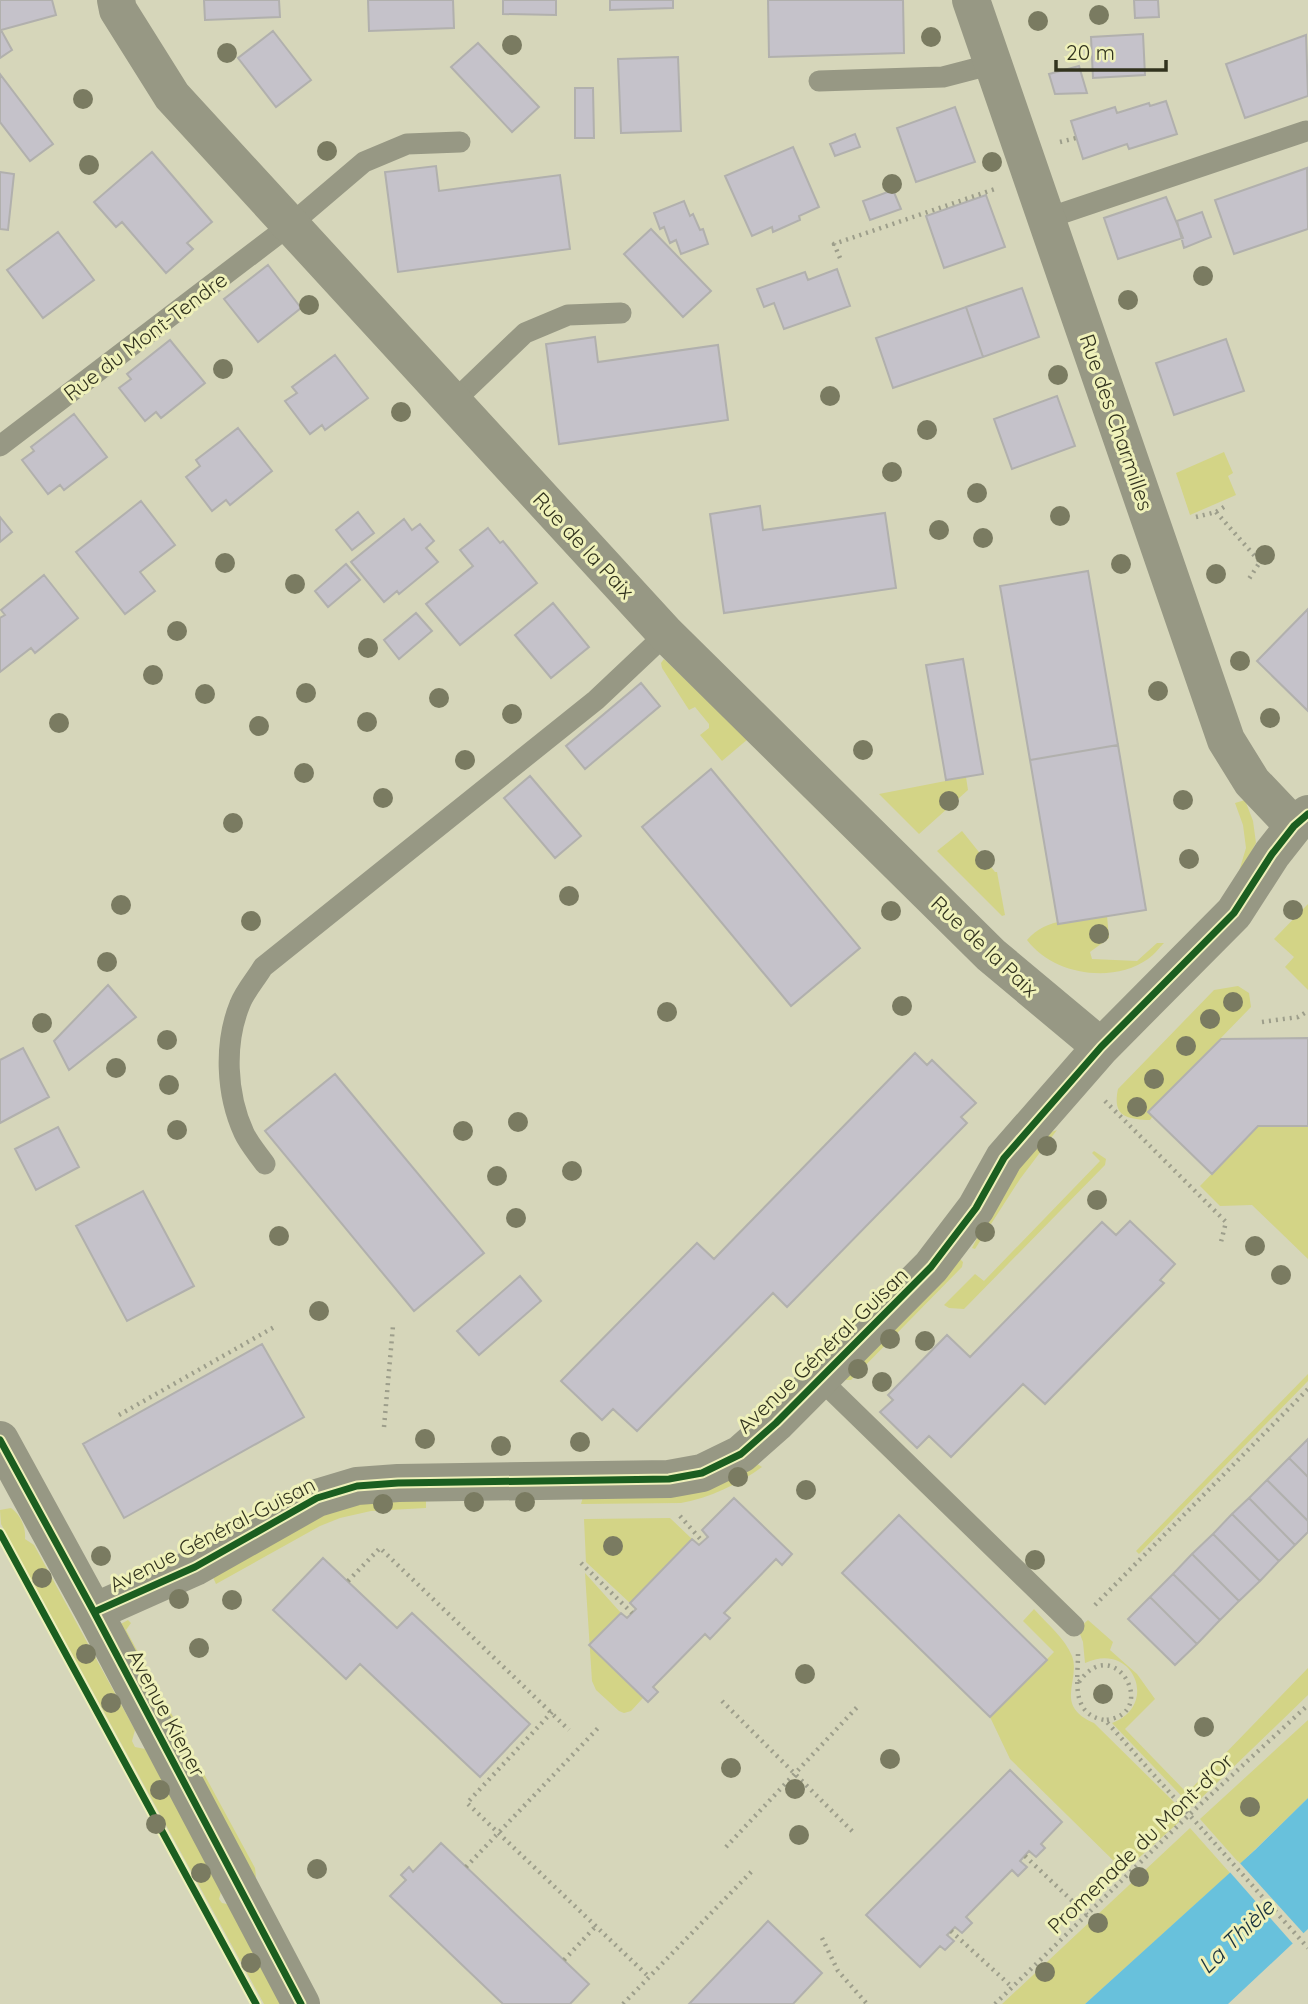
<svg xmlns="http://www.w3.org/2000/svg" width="1308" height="2004" font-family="Quicksand,sans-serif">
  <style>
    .green { fill: #d3d486 }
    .water { fill: #68c1dc }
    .pier { fill: #d6d6ba }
    .building { fill: #c5c2ca; stroke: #b1b0ad; stroke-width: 2 }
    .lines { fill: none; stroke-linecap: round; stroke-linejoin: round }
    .path { stroke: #9d9e8b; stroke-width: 4.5; stroke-dasharray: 2 5; stroke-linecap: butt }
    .service { stroke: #979884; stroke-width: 21 }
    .minor { stroke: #979884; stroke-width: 38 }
    .cycleway-casing { stroke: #eff1ba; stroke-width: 11 }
    .cycleway { stroke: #1b5e20; stroke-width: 7 }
    .tree { fill: #7a7b61 }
    .labels { text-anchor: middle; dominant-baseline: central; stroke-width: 6; stroke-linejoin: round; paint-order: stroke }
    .street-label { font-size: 21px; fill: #32331e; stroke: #eff1ba }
    .water-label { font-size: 23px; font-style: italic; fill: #19323e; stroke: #eff1ba }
  </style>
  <rect width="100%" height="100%" fill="#d6d6ba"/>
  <path class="green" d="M1224 452 1233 473 1228 476 1236 495 1190 515 1176 473Z
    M664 659 748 739 722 761 700 735 709 728V724L695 707 689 710 662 668 661 663Z
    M966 777 968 790 919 834 879 794Z
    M1245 800 1253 821 1256 843 1237 878 1246 848 1243 825 1235 803Z
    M962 831 995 872H997L1005 915 1002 916 937 851Z
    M1308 904V990L1285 967 1294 957 1274 939Z
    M1107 916 1109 938 1090 952 1092 959 1137 961 1157 943H1164C1159 948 1154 955 1148 959 1113 984 1053 975 1027 940 1047 917 1077 920 1107 916Z
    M1238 986 1249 993 1251 1007 1149 1112 1153 1116 1150 1120C1127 1119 1112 1117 1118 1089L1214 990Z
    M1258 1126H1308V1259L1252 1205 1220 1206 1200 1186Z
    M1057 1130 1020 1179 975 1249 972 1248 1001 1192 1045 1134Z
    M1094 1151 1106 1159 1105 1165 964 1309 949 1308 944 1305 975 1274 984 1281 1100 1161 1092 1153Z
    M960 1259 963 1262 962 1267 851 1380H845Z
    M1308 1374V1381L1139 1554 1136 1551Z
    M756 1463 762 1467C739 1484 709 1498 681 1503L581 1504 583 1497Z
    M426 1498V1508L371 1511 340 1518 320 1526 216 1584 211 1573 343 1505Z
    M11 1508C21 1515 26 1528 25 1539L34 1545 135 1730 132 1741 135 1747 145 1749 222 1889 219 1899 222 1903 231 1905 284 2004H264L1 1524 0 1510Z
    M670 1518 692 1539 630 1603 586 1562 584 1519Z
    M585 1573 621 1613 589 1645 643 1698 631 1711 624 1713 619 1711 596 1690 592 1681Z
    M1034 1609C1046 1623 1065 1638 1072 1656 1081 1681 1053 1705 1094 1723L1175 1803 1180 1813 1179 1822 1124 1871 1010 1759 990 1717 1054 1652 1023 1621Z
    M128 1620 131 1623 126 1630 255 1868 256 1877 253 1880 117 1626Z
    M1088 1620 1113 1642 1110 1650 1137 1674 1155 1699 1125 1729 1187 1793 1308 1668V1695L1192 1807 1112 1723C1160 1705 1133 1640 1085 1663L1083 1642 1078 1629Z
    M1308 1720V1798L1240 1864 1200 1819Z
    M1190 1828 1230 1873 1085 2004H1002Z"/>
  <path class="water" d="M1308 1798V1929L1228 2004H1085L1255 1850Z"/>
  <path class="pier" d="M1238 1861 1306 1936 1295 1946 1228 1870Z"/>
  <path class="building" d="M0 0H52L56 15 1 30 12 50 0 58Z
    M204 0H279L280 17 205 20Z
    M368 0H453L454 28 369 31Z
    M503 0H556V15L503 14Z
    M610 0H673V8L610 10Z
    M768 0H903L904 53 769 57Z
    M1134 0H1158L1159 17 1135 18Z
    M273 31 311 80 276 107 238 58Z
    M1143 34 1145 75 1093 78 1091 37Z
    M1306 35 1308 96 1245 118 1226 64Z
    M478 43 539 107 512 132 451 67Z
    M678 57 681 131 621 133 618 59Z
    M1079 66 1087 93 1055 94 1049 74Z
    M0 74 53 144 30 161 0 122Z
    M575 88H593L594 138H575Z
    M1166 101 1177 134 1129 149 1127 144 1083 159 1071 121 1115 107 1117 113 1149 103 1150 106Z
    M955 107 975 162 916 182 897 128Z
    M855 134 860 147 835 156 830 144Z
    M793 147 819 207 799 216 800 220 773 232 772 227 752 236 725 176Z
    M152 152 212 222 187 243 193 249 166 273 122 222 116 227 94 202Z
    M436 166 439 191 560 175 570 249 398 272 385 172Z
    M1307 168 1308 229 1234 254 1215 200Z
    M0 172 14 174 8 230 0 229Z
    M893 190 901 209 870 220 863 201Z
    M986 195 1005 247 944 268 926 216Z
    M1166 197 1183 238 1118 259 1104 218Z
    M684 201 690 216 693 214 700 230 703 229 708 244 681 254 676 240 670 243 664 227 660 229 654 213Z
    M1202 212 1211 237 1184 248 1177 221Z
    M651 229 711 291 683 317 624 254Z
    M58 232 94 280 43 318 7 270Z
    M268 265 301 308 258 342 224 299Z
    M837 269 850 306 784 329 774 303 764 307 757 289 805 272 808 280Z
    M1022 288 1039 337 983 357 966 307Z
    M966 307 983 357 893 388 876 338Z
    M595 337 598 362 718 345 728 420 559 444 546 344Z
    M1226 339 1244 391 1174 415 1156 363Z
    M170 340 205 383 161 418 156 412 145 421 119 388 131 379 127 374Z
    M335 355 368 398 325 430 322 425 310 434 285 401 297 393 292 387Z
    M1057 396 1075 446 1012 469 994 419Z
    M74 414 107 457 64 490 60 485 48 494 22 460 34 451 31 447Z
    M238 428 272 471 230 505 226 500 212 511 186 477 200 466 196 460Z
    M141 501 175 545 140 572 155 591 125 614 76 552Z
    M760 506 763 530 885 513 896 588 724 613 710 514Z
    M358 512 374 533 352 550 336 530Z
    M0 517 12 532 0 542Z
    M404 519 412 530 420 524 434 541 426 548 438 562 399 594 397 591 384 602 351 562Z
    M488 528 500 543 503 541 537 583 460 645 426 604 473 566 460 550Z
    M346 564 360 580 328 607 315 591Z
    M1088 571 1118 745 1030 760 1000 586Z
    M44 575 78 618 35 653 31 648 0 672V618L5 615 1 610Z
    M553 603 589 647 551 678 515 635Z
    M1308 609V711L1257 661Z
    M416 613 432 631 399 659 384 640Z
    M963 659 983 774 946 780 926 665Z
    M641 683 660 706 585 769 566 746Z
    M1118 745 1146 910 1058 924 1030 760Z
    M711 769 860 948 791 1006 642 827Z
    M530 776 581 836 555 858 504 798Z
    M108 985 136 1017 69 1070 54 1041Z
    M1308 1038V1126H1258L1212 1174 1148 1112 1221 1039Z
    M23 1048 49 1097 0 1123V1060Z
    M915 1053 927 1065 932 1060 976 1103 961 1117 967 1123 787 1307 773 1293 637 1431 613 1409 602 1420 561 1381 696 1244 697 1243 714 1259Z
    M335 1074 484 1253 414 1311 265 1131Z
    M58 1127 79 1167 36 1190 15 1149Z
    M143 1191 194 1286 127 1321 76 1226Z
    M1130 1221 1175 1264 1160 1280 1164 1283 1045 1404 1023 1384 951 1457 929 1436 917 1448 880 1412 893 1400 888 1395 947 1335 970 1357 1102 1222 1116 1235Z
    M520 1276 541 1301 479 1355 457 1331Z
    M262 1344 304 1417 124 1518 83 1444Z
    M1308 1439V1477L1289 1458Z
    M1289 1458 1308 1477V1521L1267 1480Z
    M1267 1480 1308 1521V1532L1295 1545 1249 1498Z
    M734 1498 792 1554 782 1565 776 1559 724 1613 730 1618 710 1639 705 1634 653 1687 658 1692 648 1702 589 1645 621 1613 627 1618 636 1609 630 1603 692 1539 699 1545 708 1537 702 1530Z
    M1249 1498 1295 1545 1279 1561 1232 1514Z
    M1232 1514 1279 1561 1260 1581 1213 1534Z
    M899 1515 1047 1660 990 1717 842 1573Z
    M1213 1534 1260 1581 1239 1601 1192 1554Z
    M1192 1554 1239 1601 1220 1620 1173 1574Z
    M323 1558 397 1628 412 1613 530 1724 480 1777 360 1664 346 1679 273 1610Z
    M1173 1574 1220 1620 1197 1644 1150 1597Z
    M1150 1597 1197 1644 1175 1665 1128 1619Z
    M1010 1770 1062 1822 1041 1844 1045 1848 1036 1857 1029 1851 1020 1861 1027 1867 1018 1876 1012 1870 966 1917 972 1923 962 1933 955 1927 947 1935 954 1941 945 1950 940 1946 920 1967 866 1915Z
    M441 1843 589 1984 570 2004H503L390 1896 406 1880 401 1875 409 1867 413 1872Z
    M768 1921 822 1973 793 2004H689Z"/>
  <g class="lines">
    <path class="path" d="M1060 142 1076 138
      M840 258 834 244 995 189 996 192
      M1216 512 1260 562 1247 582
      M1196 517 1216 512 1227 505
      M1262 1022 1298 1017 1308 1011
      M1105 1101 1226 1222 1221 1242
      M119 1415 276 1326
      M384 1427 393 1326
      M680 1516 703 1542
      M581 1563 632 1613
      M348 1581 380 1548 569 1730
      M1095 1605 1308 1389
      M1078 1654C1078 1680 1070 1715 1105 1720L1308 1948
      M1079 1682C1115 1630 1161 1715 1105 1720
      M722 1701 855 1834
      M552 1712 467 1803 649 1977
      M726 1847 860 1704
      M1025 1856 1087 1915
      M466 1867 599 1727
      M951 1931 1012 1987
      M822 1938 838 1971 867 2004
      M564 1960 596 1926
      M623 2004 752 1871
      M995 2004 1189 1815 1308 1705"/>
    <path class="service" d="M819 81 943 77 993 64
      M1048 218 1306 131
      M453 402 525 333 568 315 621 313
      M0 446 290 225 364 162 407 144 460 142
      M265 1164C258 1154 249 1144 244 1133 226 1094 224 1043 240 1004 245 991 256 979 263 967L596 700 666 634
      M820 1379 1074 1626"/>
    <path class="minor" d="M116 0 118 10 172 96 666 634 991 955 1101 1047
      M971 0 1226 740 1252 782 1294 826
      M0 1440 94 1612 301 2004
      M94 1612 195 1567 317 1498 357 1486 398 1483 669 1479 702 1473 741 1454 776 1423 931 1267 976 1208 1004 1158 1101 1047 1234 913 1272 854 1294 826 1308 814"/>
    <defs>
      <path id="cycleway" d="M0 1440 94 1612 301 2004
        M0 1533 256 2004
        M94 1612 195 1567 317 1498 357 1486 398 1483 669 1479 702 1473 741 1454 776 1423 931 1267 976 1208 1004 1158 1101 1047 1234 913 1272 854 1294 826 1308 814"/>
    </defs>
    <use href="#cycleway" class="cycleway-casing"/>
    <use href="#cycleway" class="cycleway"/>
  </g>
  <g class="tree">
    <circle cx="1099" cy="15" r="10"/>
    <circle cx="1038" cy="21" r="10"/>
    <circle cx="931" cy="37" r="10"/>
    <circle cx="512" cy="45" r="10"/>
    <circle cx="227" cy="53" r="10"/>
    <circle cx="83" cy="99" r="10"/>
    <circle cx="327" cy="151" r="10"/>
    <circle cx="992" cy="162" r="10"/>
    <circle cx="89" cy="165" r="10"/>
    <circle cx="892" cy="184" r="10"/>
    <circle cx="1203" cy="276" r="10"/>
    <circle cx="1128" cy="300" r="10"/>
    <circle cx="309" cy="305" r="10"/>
    <circle cx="223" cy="369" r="10"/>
    <circle cx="1058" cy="375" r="10"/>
    <circle cx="830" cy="396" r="10"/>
    <circle cx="401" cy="412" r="10"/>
    <circle cx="927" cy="430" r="10"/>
    <circle cx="892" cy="472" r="10"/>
    <circle cx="977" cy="493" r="10"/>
    <circle cx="1060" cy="516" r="10"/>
    <circle cx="939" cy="530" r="10"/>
    <circle cx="983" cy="538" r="10"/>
    <circle cx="1265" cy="555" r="10"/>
    <circle cx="225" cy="563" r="10"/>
    <circle cx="1121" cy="564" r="10"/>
    <circle cx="1216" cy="574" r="10"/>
    <circle cx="295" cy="584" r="10"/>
    <circle cx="177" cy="631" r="10"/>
    <circle cx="368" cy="648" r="10"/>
    <circle cx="1240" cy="661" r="10"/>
    <circle cx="153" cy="675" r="10"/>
    <circle cx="1158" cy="691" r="10"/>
    <circle cx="306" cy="693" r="10"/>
    <circle cx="205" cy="694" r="10"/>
    <circle cx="439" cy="698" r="10"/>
    <circle cx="512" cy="714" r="10"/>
    <circle cx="1270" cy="718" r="10"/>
    <circle cx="367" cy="722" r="10"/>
    <circle cx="59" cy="723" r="10"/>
    <circle cx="259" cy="726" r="10"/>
    <circle cx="863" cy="750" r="10"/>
    <circle cx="465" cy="760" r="10"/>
    <circle cx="304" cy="773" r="10"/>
    <circle cx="383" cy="798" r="10"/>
    <circle cx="1183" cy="800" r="10"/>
    <circle cx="949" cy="801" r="10"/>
    <circle cx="233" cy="823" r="10"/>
    <circle cx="1189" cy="859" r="10"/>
    <circle cx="985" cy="860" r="10"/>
    <circle cx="569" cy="896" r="10"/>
    <circle cx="121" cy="905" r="10"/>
    <circle cx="1293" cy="910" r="10"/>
    <circle cx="891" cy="911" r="10"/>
    <circle cx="251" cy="921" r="10"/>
    <circle cx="1099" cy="934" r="10"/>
    <circle cx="107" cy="962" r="10"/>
    <circle cx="1233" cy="1002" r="10"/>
    <circle cx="902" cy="1006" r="10"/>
    <circle cx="667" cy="1012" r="10"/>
    <circle cx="1210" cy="1019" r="10"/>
    <circle cx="42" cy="1023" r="10"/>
    <circle cx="167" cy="1040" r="10"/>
    <circle cx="1186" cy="1046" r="10"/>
    <circle cx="116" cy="1068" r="10"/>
    <circle cx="1154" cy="1079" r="10"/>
    <circle cx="169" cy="1085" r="10"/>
    <circle cx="1137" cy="1107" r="10"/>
    <circle cx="518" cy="1122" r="10"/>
    <circle cx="177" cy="1130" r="10"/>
    <circle cx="463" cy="1131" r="10"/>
    <circle cx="1047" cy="1146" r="10"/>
    <circle cx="572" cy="1171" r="10"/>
    <circle cx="497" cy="1176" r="10"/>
    <circle cx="1097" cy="1200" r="10"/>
    <circle cx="516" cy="1218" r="10"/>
    <circle cx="985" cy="1232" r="10"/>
    <circle cx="279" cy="1236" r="10"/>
    <circle cx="1255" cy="1246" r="10"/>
    <circle cx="1281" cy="1275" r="10"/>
    <circle cx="319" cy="1311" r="10"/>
    <circle cx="890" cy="1339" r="10"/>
    <circle cx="925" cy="1341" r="10"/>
    <circle cx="858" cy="1369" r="10"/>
    <circle cx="882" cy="1382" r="10"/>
    <circle cx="425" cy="1439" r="10"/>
    <circle cx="580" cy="1442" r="10"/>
    <circle cx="501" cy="1446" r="10"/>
    <circle cx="738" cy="1477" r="10"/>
    <circle cx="806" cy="1490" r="10"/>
    <circle cx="474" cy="1502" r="10"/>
    <circle cx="525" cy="1502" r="10"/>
    <circle cx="383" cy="1504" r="10"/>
    <circle cx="613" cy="1546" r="10"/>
    <circle cx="101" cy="1556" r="10"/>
    <circle cx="1035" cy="1560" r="10"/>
    <circle cx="42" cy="1578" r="10"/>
    <circle cx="179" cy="1599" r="10"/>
    <circle cx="232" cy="1600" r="10"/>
    <circle cx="199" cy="1648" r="10"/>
    <circle cx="86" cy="1654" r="10"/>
    <circle cx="805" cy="1674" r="10"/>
    <circle cx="1103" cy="1694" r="10"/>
    <circle cx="111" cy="1703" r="10"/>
    <circle cx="1204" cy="1727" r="10"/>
    <circle cx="890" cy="1759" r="10"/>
    <circle cx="731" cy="1768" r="10"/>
    <circle cx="795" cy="1789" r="10"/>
    <circle cx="160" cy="1790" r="10"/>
    <circle cx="1250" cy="1807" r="10"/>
    <circle cx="156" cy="1824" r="10"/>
    <circle cx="799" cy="1835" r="10"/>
    <circle cx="317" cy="1869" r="10"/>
    <circle cx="201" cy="1873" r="10"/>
    <circle cx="1139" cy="1877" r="10"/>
    <circle cx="1098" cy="1923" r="10"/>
    <circle cx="251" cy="1963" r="10"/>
    <circle cx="1045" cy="1972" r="10"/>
  </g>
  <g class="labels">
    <g class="street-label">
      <text transform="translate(145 336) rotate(-37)">Rue du Mont-Tendre</text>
      <text transform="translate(1117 422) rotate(71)">Rue des Charmilles</text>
      <text transform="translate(584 545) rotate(47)">Rue de la Paix</text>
      <text transform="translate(985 946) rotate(43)">Rue de la Paix</text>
      <text transform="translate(822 1350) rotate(-44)">Avenue Général-Guisan</text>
      <text transform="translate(212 1534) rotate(-27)">Avenue Général-Guisan</text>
      <text transform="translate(167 1713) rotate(62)">Avenue Kiener</text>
      <text transform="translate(1140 1843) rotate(-44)">Promenade du Mont-d'Or</text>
    </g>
    <g class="water-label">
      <text transform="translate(1236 1936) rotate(-44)">La Thièle</text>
    </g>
  </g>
  <path d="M1056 60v10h110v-10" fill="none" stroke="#32331e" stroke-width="3.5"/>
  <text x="1066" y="60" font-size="21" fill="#32331e" stroke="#eff1ba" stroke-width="5" paint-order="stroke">20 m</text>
</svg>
